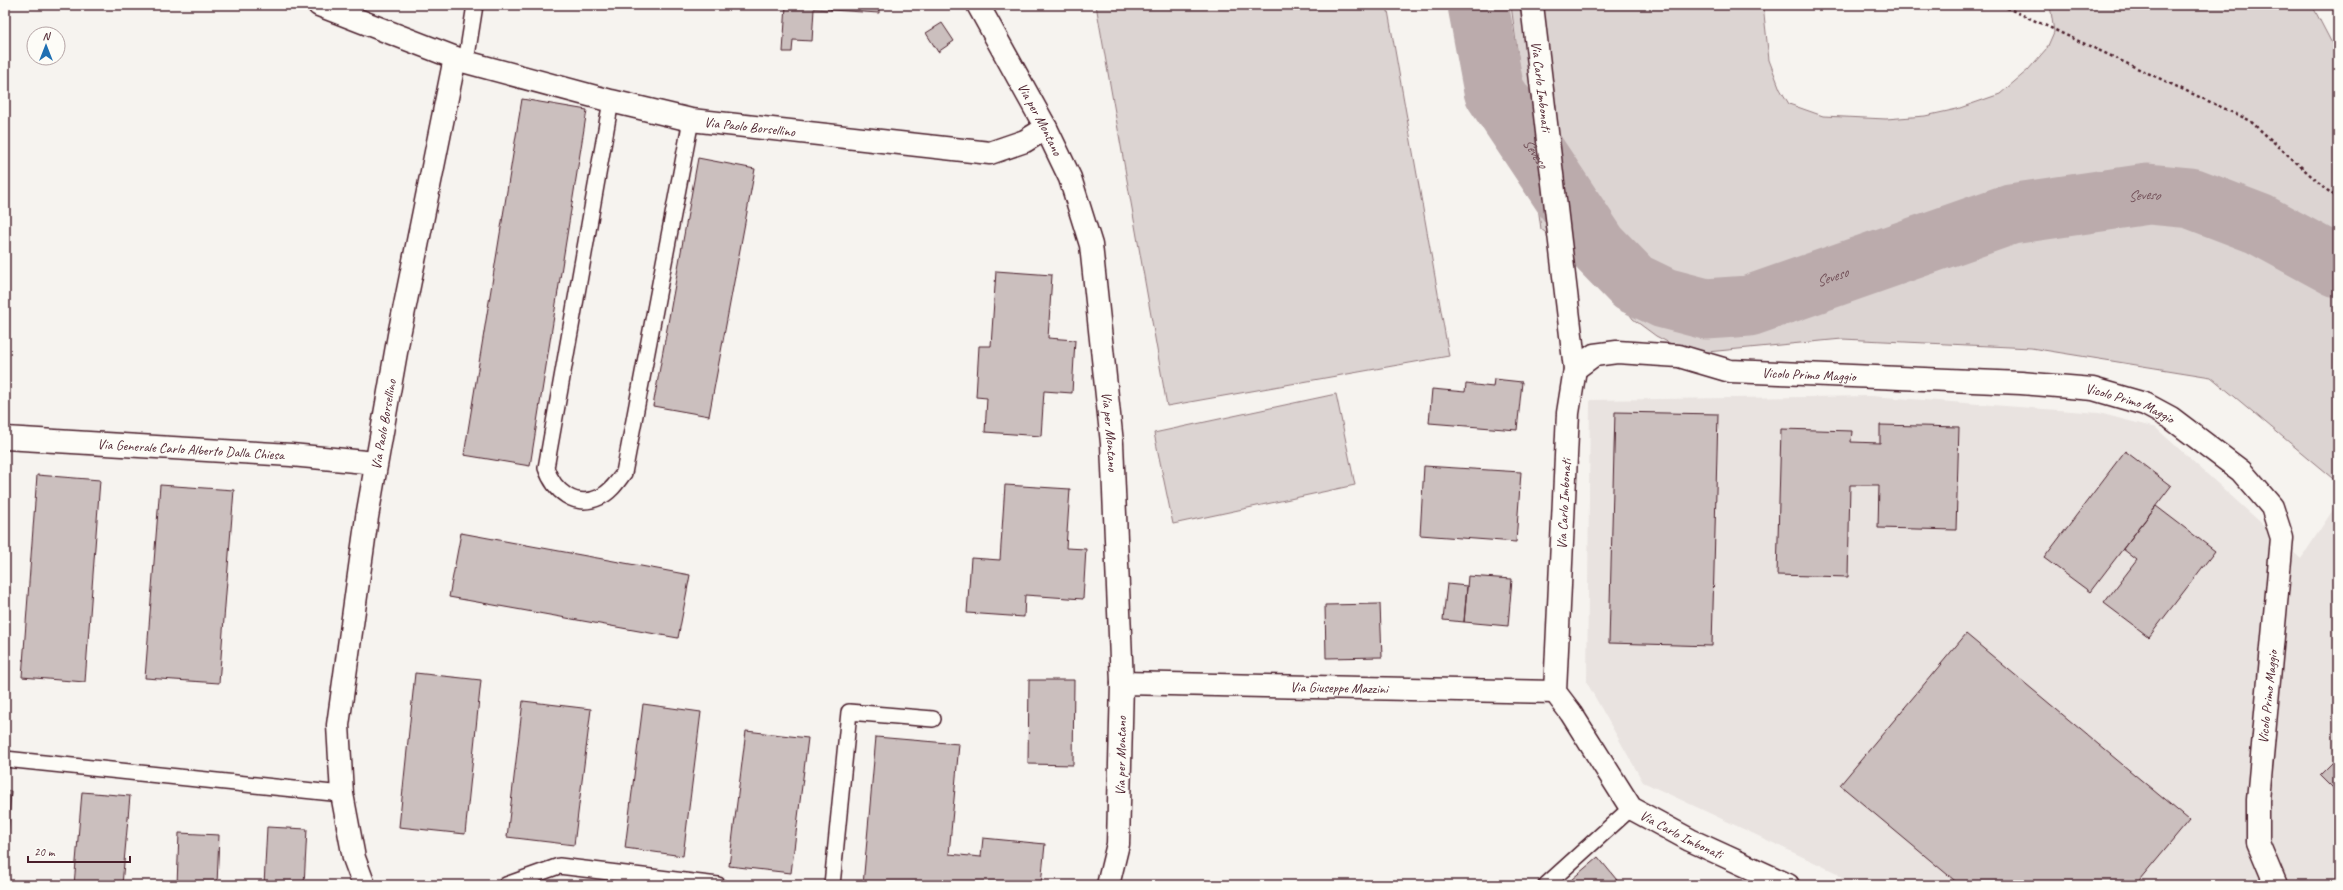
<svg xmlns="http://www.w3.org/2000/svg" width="2343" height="890" font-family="Caveat,sans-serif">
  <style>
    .built { fill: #e9e3e0 }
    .green { fill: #dcd4d2; stroke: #937a7e }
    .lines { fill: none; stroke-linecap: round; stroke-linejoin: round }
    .river { stroke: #bbabac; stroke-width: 61 }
    .building { fill: #cbbfbe; stroke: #4a1f2b }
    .lane-casing { stroke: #4a1f2b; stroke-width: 18 }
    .street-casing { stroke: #4a1f2b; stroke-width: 25 }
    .secondary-casing { stroke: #4a1f2b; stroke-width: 25 }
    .path { stroke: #4a1f2b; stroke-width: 2.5; stroke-dasharray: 3 3; stroke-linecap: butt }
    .lane { stroke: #fdfcf7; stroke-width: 15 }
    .street { stroke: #fdfcf7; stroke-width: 22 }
    .secondary { stroke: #fdfcf7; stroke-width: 22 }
    .labels { text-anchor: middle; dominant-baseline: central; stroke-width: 3.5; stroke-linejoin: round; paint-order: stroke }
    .street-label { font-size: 14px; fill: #4a1f2b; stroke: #fdfcf7 }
    .water-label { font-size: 15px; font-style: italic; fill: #725058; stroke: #fdfcf7 }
  </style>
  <rect width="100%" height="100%" fill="#f6f3ef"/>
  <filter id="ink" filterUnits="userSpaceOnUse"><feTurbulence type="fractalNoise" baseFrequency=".025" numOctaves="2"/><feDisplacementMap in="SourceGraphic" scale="8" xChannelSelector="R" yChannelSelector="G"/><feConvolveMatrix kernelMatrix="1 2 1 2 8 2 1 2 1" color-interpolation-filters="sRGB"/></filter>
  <g filter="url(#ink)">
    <path class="built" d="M1871 396 2099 413 2156 428 2301 559 2338 502V885H1847L1837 873 1643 782 1587 683 1590 400Z"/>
    <path class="green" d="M1096 5H1387L1449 356 1167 406Z
      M1511 5H1763L1769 60 1780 89 1789 104 1823 116 1886 119 1925 116 1957 109 2000 94 2028 70 2047 48 2054 32 2050 5H2312L2338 55V483L2211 377 2031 348 1842 339 1707 352 1683 350 1656 336 1633 319 1600 274 1541 229Z
      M1336 394 1355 485 1173 524 1154 433Z"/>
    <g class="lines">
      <path class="river" id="s1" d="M1478 5 1494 91 1598 247 1633 283 1664 298 1706 309 1749 306 2011 214 2148 194 2191 198 2259 224 2338 267"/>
    </g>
    <path class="building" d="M786 5H831V10L814 9 812 41 793 40 792 52H783Z
      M831 5H879V13L831 10Z
      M942 23 954 41 938 52 926 33Z
      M522 99 587 110 530 466 464 455Z
      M698 158 755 169 709 416 653 406Z
      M996 271 1052 275 1048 338 1075 340 1072 393 1044 391 1041 436 985 432 987 398 976 397 979 346H991Z
      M1494 379 1522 382 1517 430 1429 423 1432 389 1465 392 1466 384 1493 387Z
      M1615 412 1718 414 1712 646 1609 643Z
      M1880 425 1959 427 1956 530 1878 528 1879 485H1850L1848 577 1777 575 1781 429 1852 431 1851 442 1880 443Z
      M2125 451 2171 486 2090 592 2044 558Z
      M1424 466 1521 472 1516 542 1420 535Z
      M37 475 100 480 85 682 22 677Z
      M160 485 234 490 219 683 145 678Z
      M1005 485 1070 489 1066 548 1086 549 1083 599 1025 595 1024 617 967 613 971 558 1000 560Z
      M2156 506 2215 551 2149 637 2104 603 2137 560 2123 549Z
      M461 533 690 575 678 638 449 597Z
      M1468 576 1512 579 1508 626 1464 622Z
      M1447 584 1467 586 1464 622 1443 620Z
      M1380 604 1382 657 1326 658 1325 605Z
      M1966 634 2189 820 2135 885H1960L1840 785Z
      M415 673 481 680 465 834 399 827Z
      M1029 680H1074L1073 765 1028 764Z
      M523 701 591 709 574 845 507 837Z
      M643 704 701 712 683 856 625 848Z
      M746 731 808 738 791 873 729 866Z
      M876 737 959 744 949 854 981 857 983 838 1045 844 1041 885H863Z
      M2338 757V793L2320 775Z
      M5 791H11L7 853H5Z
      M82 792 130 796 122 885H74Z
      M267 827 307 829 304 885H264Z
      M179 833 219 835 217 885H177Z
      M1598 857 1621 885H1565Z"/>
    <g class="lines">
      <defs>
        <path id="lane" d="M466 62 475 5
          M611 101 546 468C554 491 575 509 600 497 611 492 617 482 624 473L691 120
          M5 759 342 794
          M506 885 559 866 718 885
          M832 885 849 712 933 719
          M1546 885 1631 808"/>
        <g id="street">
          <path id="s2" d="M319 5 466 62 611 101 691 120 990 153 1025 141 1046 128"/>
          <path id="s3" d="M1532 5 1575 369 1568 413 1555 692 1571 713 1631 808 1690 840 1788 885"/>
          <path id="s4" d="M1575 369 1594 355 1617 352 1679 356 1730 371 2021 383 2093 389 2145 404 2171 418 2241 471 2272 507 2282 538 2258 800V842L2276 885"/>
          <path id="s5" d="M5 438 291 455 376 463"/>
          <path id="s6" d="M1122 683 1555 692"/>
          <path id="s7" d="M364 885 354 858 342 794 338 725 367 517 399 335 455 58"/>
        </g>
        <g id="secondary">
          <path id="s8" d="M978 5 1046 128 1070 178 1091 245 1112 443 1122 683 1118 844 1108 885"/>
        </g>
      </defs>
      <use href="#lane" class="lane-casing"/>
      <use href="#street" class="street-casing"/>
      <use href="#secondary" class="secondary-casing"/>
      <path class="path" d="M2001 5 2249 120 2327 190 2338 198"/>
      <use href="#lane" class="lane"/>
      <use href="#street" class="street"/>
      <use href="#secondary" class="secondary"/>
    </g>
  </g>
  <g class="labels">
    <g class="street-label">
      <text stroke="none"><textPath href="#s3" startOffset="82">Via Carlo Imbonati</textPath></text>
      <text stroke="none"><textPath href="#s8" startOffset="130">Via per Montano</textPath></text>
      <text stroke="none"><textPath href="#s2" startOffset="449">Via Paolo Borsellino</textPath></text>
      <text stroke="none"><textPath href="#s4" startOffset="241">Vicolo Primo Maggio</textPath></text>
      <text stroke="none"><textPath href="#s4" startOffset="565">Vicolo Primo Maggio</textPath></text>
      <text stroke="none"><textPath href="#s7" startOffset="467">Via Paolo Borsellino</textPath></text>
      <text stroke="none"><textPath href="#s8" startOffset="454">Via per Montano</textPath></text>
      <text stroke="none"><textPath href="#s5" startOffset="186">Via Generale Carlo Alberto Dalla Chiesa</textPath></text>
      <text transform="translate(1564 504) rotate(-87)">Via Carlo Imbonati</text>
      <text stroke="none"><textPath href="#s6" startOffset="217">Via Giuseppe Mazzini</textPath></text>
      <text transform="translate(2268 697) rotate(-84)">Vicolo Primo Maggio</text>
      <text transform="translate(1121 756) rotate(-89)">Via per Montano</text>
      <text stroke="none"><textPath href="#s3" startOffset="886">Via Carlo Imbonati</textPath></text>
    </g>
    <g class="water-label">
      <text stroke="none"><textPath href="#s1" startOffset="162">Seveso</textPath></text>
      <text stroke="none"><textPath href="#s1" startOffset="858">Seveso</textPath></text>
      <text stroke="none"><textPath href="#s1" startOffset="534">Seveso</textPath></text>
    </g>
  </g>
  <rect width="2343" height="890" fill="none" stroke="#fdfcf7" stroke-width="20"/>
  <rect x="10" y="10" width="2323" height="870" fill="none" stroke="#4a1f2b" stroke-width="1.5" filter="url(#ink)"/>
  <g transform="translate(46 46)"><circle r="19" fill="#fdfcf7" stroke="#b5a4a5"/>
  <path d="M0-3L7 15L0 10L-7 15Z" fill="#1f6fb2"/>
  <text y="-6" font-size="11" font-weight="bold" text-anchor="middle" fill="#4a1f2b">N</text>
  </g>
  <path d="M28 856v6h102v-6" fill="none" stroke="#4a1f2b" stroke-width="2"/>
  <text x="34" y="856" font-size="12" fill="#4a1f2b" stroke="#fdfcf7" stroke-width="3" paint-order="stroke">20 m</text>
</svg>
